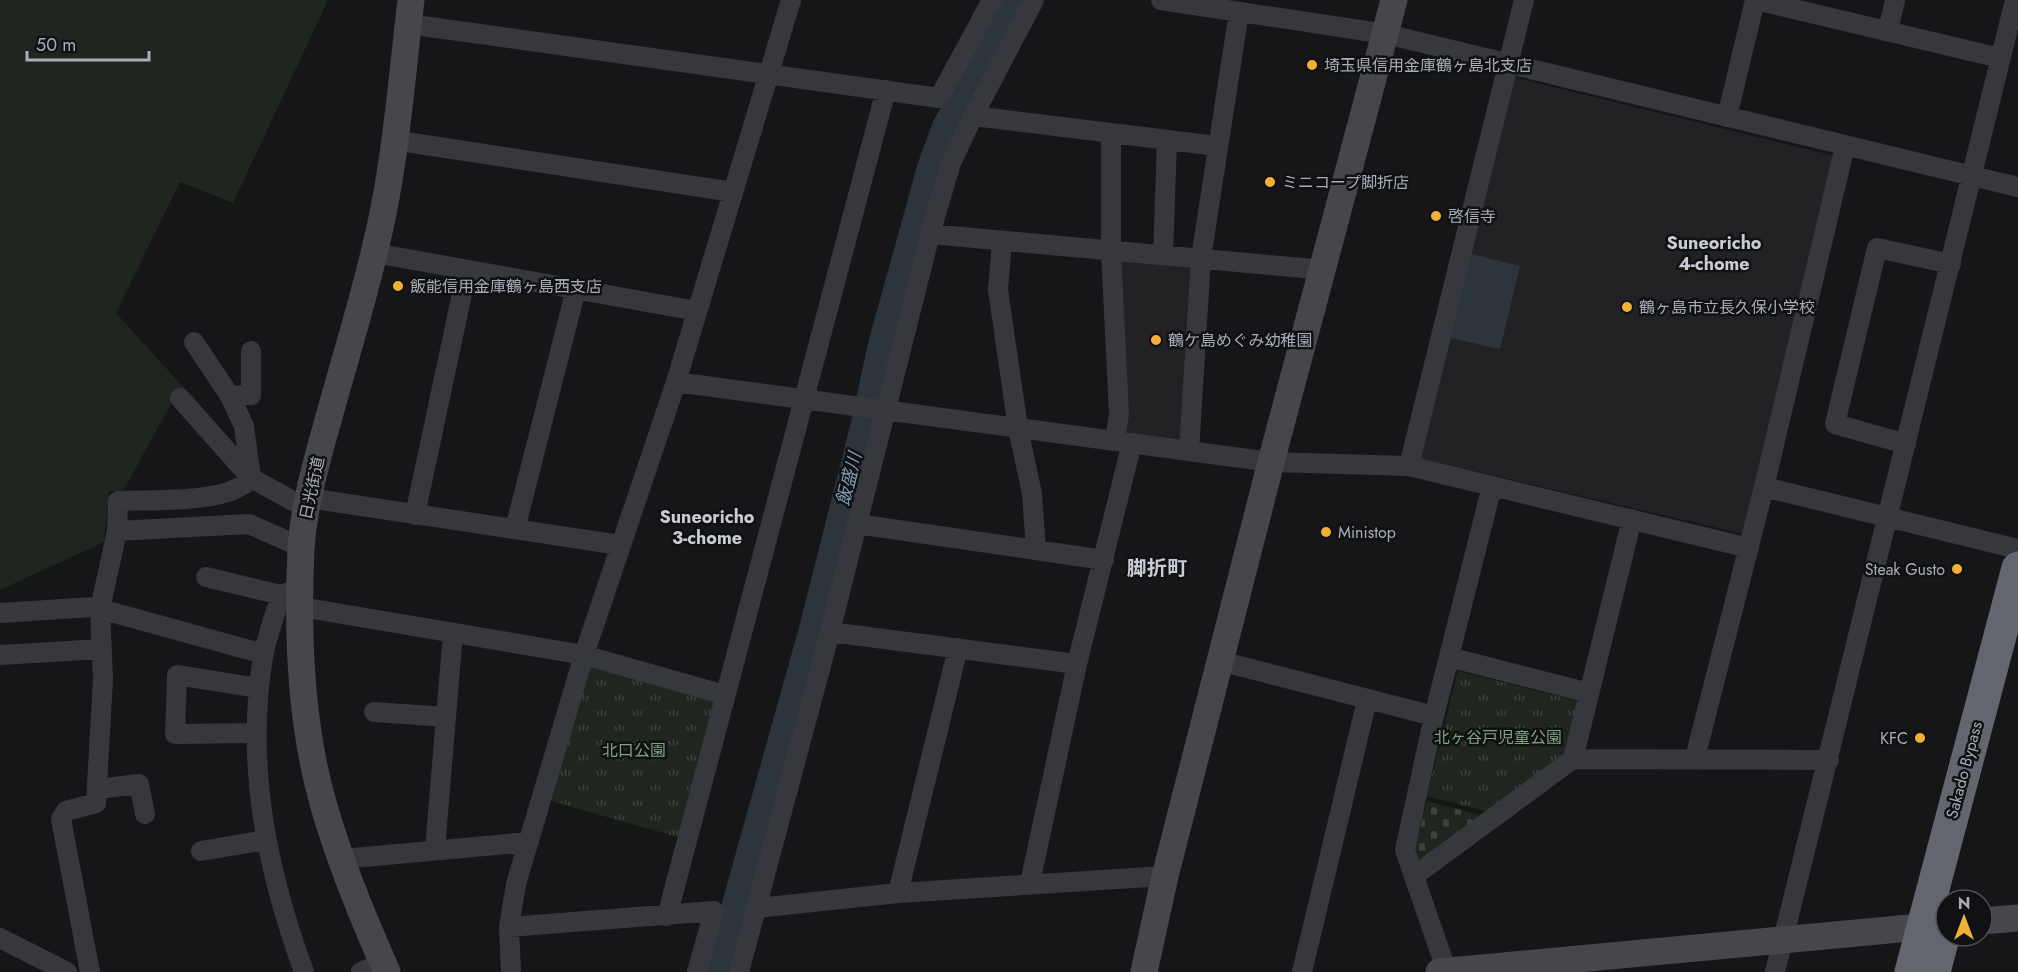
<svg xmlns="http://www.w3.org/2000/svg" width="2018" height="972" font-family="Jost,'Noto Sans JP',sans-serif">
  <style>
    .built { fill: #222225 }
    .green { fill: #1e261f }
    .cemetery { fill: url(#cemetery-stones) }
    .park { fill: url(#park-tufts) }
    .water { fill: #2c353c }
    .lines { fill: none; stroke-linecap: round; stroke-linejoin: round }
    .river { stroke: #2c353c; stroke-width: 28 }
    .street { stroke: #37383d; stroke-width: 20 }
    .secondary { stroke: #45474d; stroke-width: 27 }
    .highway { stroke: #63666e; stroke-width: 33 }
    .poi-dot { fill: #f2b134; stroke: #111113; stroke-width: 2 }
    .labels { text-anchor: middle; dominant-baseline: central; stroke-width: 5; stroke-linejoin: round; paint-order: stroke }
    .poi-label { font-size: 16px; fill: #a8adb8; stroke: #111113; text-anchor: start }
    .street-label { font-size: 16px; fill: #a8adb8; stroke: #111113 }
    .park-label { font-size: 16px; fill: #7fa381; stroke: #111113 }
    .neighbourhood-label { font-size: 18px; font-weight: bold; fill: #c9ccd4; stroke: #111113 }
    .water-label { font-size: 18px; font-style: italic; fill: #7f9bb3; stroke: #111113 }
    .quarter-label { font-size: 20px; font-weight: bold; fill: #c9ccd4; stroke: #111113 }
  </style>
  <defs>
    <pattern id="cemetery-stones" width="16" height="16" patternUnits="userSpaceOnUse" patternTransform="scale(1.5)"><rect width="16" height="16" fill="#1e261f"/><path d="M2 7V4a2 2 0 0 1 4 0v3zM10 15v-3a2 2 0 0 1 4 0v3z" fill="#3c433d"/></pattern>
    <pattern id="park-tufts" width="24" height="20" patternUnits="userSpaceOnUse" patternTransform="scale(1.5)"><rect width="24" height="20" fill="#1e261f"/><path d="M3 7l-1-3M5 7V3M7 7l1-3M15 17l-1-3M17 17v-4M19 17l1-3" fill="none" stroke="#3c433d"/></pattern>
  </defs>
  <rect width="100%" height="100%" fill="#161618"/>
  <path class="built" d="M1513 77 1835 156 1744 534 1418 458Z
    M1119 258 1193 264 1183 441 1124 433Z"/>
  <path class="green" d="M0 0H328L233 203 180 182 116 313 186 390 172 402 123 491H109L104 542 0 590Z"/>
  <path class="cemetery" d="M1427 801 1488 817 1425 861 1419 859 1415 849Z"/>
  <path class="park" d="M589 663 717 699 678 837 551 801Z
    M1458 671 1578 701 1564 755 1492 813 1427 796Z"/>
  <path class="water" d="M1471 254 1520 266 1500 349 1451 338Z"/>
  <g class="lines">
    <path class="river" d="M717 972 812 633 865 424 882 345 931 168 946 127 1017 0"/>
    <path class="street" d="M1161 0 1386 34 2018 187
      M1756 0 2000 58
      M408 24 939 98 992 0
      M1888 30 1895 0
      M973 116 1217 146
      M1727 117 1755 0
      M1111 134V251L1119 414 1115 441
      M393 140 733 192
      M930 234 1324 270
      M1002 241 998 290 1018 428 1032 494 1036 550
      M374 253 697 311
      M1163 255 1167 141
      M676 382 1271 462 1409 466 1749 548
      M230 396 251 395V351
      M180 398 251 478 306 508
      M1906 444 1835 424 1877 248 1951 264
      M1189 451 1201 258 1239 12
      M1409 466 1524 0
      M1764 487 2018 549
      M308 498 620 545
      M415 515 467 270
      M857 524 1104 560
      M515 529 576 289
      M117 531 249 524 301 547
      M206 577 281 595
      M300 588 281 595C275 615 267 636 263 657 245 766 267 870 304 972
      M301 607 584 655 725 695
      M0 613 93 607 264 654
      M830 632 1077 664
      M0 655 101 649
      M1449 657 1589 693
      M1220 661 1434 716
      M374 712 446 717
      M256 733 175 734 177 675 259 688
      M1695 758 1764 487 1845 146
      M1573 759 1632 519
      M97 789 139 784 145 814
      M435 849 453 633
      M201 851 265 840
      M342 859 529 842
      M1414 876 1573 759 1829 760
      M1030 883 1077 664 1132 443
      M898 893 958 648
      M757 908 898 893 1165 876
      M667 916 886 90
      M509 927 714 911 697 972
      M0 938 67 972
      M90 972 61 819 66 811 96 803 103 679 100 609 117 531 118 501C153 499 228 505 251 478L244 426 230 396 194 342
      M361 972 382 963
      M511 972 509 927 516 884 584 655 676 382 791 0
      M739 972 830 632 930 234 951 163 973 116 1034 0
      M1302 972 1367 700
      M1447 972 1405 850 1434 716 1492 486
      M1775 972 2015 0"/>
    <path class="secondary" d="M1982 921 2018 918
      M387 972C363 918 339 860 323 803 300 722 297 633 301 549 304 504 317 460 329 417 344 362 361 308 374 253 395 171 401 84 411 0
      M1144 972 1165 876 1271 462 1394 0
      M1439 972 1942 925"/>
    <path class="highway" d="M1911 972 2018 568
      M1934 972 1946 926"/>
  </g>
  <g class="poi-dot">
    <circle cx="1312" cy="65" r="6"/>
    <circle cx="1270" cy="182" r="6"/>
    <circle cx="1436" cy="216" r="6"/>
    <circle cx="398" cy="286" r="6"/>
    <circle cx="1627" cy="307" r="6"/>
    <circle cx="1156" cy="340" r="6"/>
    <circle cx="1326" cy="532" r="6"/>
    <circle cx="1957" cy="569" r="6"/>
    <circle cx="1920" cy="738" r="6"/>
  </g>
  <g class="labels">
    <g class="poi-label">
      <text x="1324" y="65">埼玉県信用金庫鶴ヶ島北支店</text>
      <text x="1282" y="182">ミニコープ脚折店</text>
      <text x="1448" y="216">啓信寺</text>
      <text x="410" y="286">飯能信用金庫鶴ヶ島西支店</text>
      <text x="1639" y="307">鶴ヶ島市立長久保小学校</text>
      <text x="1168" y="340">鶴ケ島めぐみ幼稚園</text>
      <text x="1338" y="532">Ministop</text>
      <text x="1945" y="569" text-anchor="end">Steak Gusto</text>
      <text x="1908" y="738" text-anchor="end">KFC</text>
    </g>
    <g class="street-label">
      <text transform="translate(312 488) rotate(-78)">日光街道</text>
      <text transform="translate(1964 770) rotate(-75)">Sakado Bypass</text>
    </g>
    <g class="park-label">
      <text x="1498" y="737">北ヶ谷戸児童公園</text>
      <text x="634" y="750">北口公園</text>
    </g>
    <g class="neighbourhood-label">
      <text x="1714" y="243">Suneoricho<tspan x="1714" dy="21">4-chome</tspan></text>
      <text x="707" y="517">Suneoricho<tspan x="707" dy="21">3-chome</tspan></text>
    </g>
    <g class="water-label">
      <text transform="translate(849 479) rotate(-76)">飯盛川</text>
    </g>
    <g class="quarter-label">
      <text x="1157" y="568">脚折町</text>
    </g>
  </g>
  <g transform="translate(1964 918)"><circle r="28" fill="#111113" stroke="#4d4f55" stroke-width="1.5"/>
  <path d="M0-4.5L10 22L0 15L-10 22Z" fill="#f2b134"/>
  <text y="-9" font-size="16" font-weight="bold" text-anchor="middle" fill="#a8adb8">N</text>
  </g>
  <path d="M27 51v9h122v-9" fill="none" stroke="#a8adb8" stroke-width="3"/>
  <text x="36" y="51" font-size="18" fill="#a8adb8" stroke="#111113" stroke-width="4.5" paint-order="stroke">50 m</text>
</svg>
